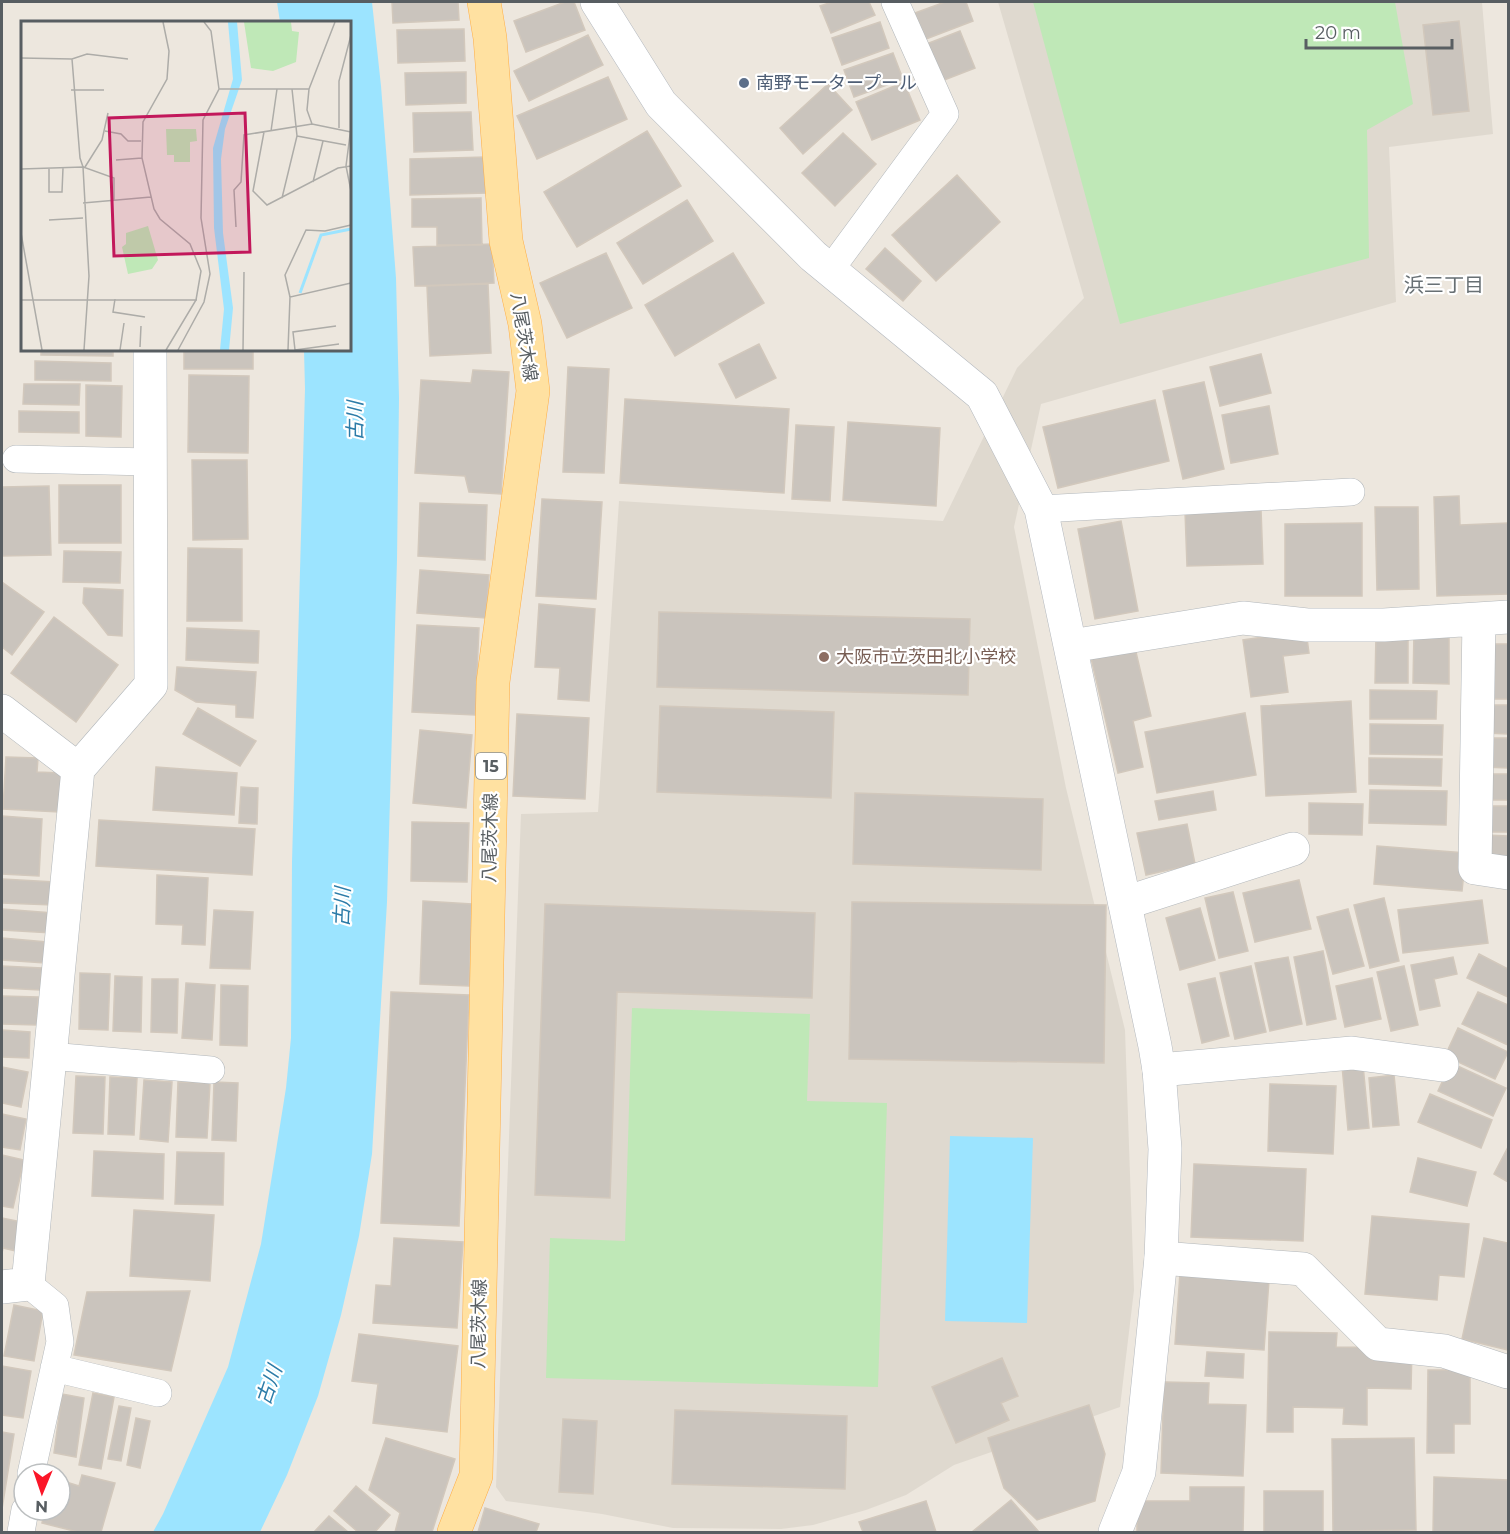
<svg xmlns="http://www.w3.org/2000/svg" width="1510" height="1534" font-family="Montserrat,'Noto Sans JP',sans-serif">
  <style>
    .education { fill: #dfd9cf }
    .green { fill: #bfe8b7 }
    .water { fill: #9ce4ff }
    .building { fill: #cac4bd; stroke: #d2c8bc; stroke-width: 1.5 }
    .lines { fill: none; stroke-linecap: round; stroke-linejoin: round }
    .lane-casing { stroke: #b2b7bb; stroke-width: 28 }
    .street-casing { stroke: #b2b7bb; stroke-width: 34 }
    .secondary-casing { stroke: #b3b8be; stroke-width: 34 }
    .primary-casing { stroke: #ffae45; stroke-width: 34 }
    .lane { stroke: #fff; stroke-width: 27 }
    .street { stroke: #fff; stroke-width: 33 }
    .secondary { stroke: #fff; stroke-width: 33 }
    .primary { stroke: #ffe1a1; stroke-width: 33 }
    .service-dot { fill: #5c6f8a; stroke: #fff; stroke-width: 2 }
    .education-dot { fill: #8d6e63; stroke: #fff; stroke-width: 2 }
    .labels { text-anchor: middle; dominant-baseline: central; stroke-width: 4.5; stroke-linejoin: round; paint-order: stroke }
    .shield { fill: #fff; stroke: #8a8e91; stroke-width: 1.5 }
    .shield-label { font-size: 16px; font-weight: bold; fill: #585e62 }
    .service-label { font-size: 18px; fill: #4e5e75; stroke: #fff; text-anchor: start }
    .street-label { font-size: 18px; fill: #585e62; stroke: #fff }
    .education-label { font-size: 18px; fill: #785e54; stroke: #fff; text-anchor: start }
    .neighbourhood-label { font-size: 20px; fill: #687074; stroke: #fff }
    .water-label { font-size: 20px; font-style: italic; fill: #2c7ca8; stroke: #fff }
    .inset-river { fill: none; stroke: #9ce4ff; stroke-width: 3 }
    .inset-road { fill: none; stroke: #adaca8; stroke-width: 1.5 }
    .view { fill: #c2185b; fill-opacity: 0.15; stroke: #c2185b; stroke-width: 3 }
    .inset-edge { fill: none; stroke: #585e62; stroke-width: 3 }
  </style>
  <rect width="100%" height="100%" fill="#ede7de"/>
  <path class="education" d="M998 2H1482L1493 134 1389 147 1396 302 1041 404 1014 527 1066 788 1125 1030 1134 1290 1120 1407 954 1465 906 1495 866 1510 813 1525 781 1529 673 1528 602 1514 506 1501 496 1487 521 814 598 812 619 501 943 521 1017 368 1084 298Z"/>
  <path class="green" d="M1033 2H1395L1413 104 1367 130 1369 258 1120 324Z
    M632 1008 810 1014 807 1101 887 1103 878 1387 546 1378 550 1238 625 1241Z"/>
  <path class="water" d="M277 2H372L381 86 396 278 399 398 397 560 387 902 372 1154 359 1236 341 1315 318 1396 287 1475 260 1532H153L163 1514 228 1367 261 1244 286 1088 291 1038 292 862 305 389 304 350H350V22H280Z
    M950 1136 1033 1138 1027 1323 945 1321Z"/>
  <path class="building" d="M392 2H458L459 20 393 23Z
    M565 2H574L585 30 526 52 514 21Z
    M832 2H869L875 15 831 33 820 6Z
    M945 2H966L973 21 926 39 915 13Z
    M1459 21 1469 111 1433 115 1423 25Z
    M880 22 889 48 842 65 832 38Z
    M464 29 465 61 398 63 397 30Z
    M960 31 975 68 939 82 924 45Z
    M588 35 603 65 529 101 514 71Z
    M893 53 903 79 854 97 844 70Z
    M466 72V103L406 105 405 73Z
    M608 77 627 119 537 159 517 116Z
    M904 82 920 120 872 140 856 102Z
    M828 84 852 110 803 154 780 128Z
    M471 112 473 150 414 152 413 113Z
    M647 131 681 186 577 247 544 192Z
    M843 133 876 164 835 206 802 173Z
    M486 157 487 193 410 195V159Z
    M957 175 1000 222 936 281 892 235Z
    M481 198 482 245H437V227H412V199Z
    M687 200 713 241 643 284 617 243Z
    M492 244 494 283 415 286 413 247Z
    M885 248 921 281 903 301 866 269Z
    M606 253 632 308 567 338 540 283Z
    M733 253 764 303 675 356 645 305Z
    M488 284 491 353 430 356 427 286Z
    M759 344 776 378 736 398 719 364Z
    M41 350H113V356L41 355Z
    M184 350H253V369H184Z
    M1261 354 1271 393 1220 406 1210 367Z
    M35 361 111 363V381L35 380Z
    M568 367 609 369 604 473 563 472Z
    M473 370 509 372 501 494 469 492 465 476 415 473 421 380 471 383Z
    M189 375 249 376 248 453 188 452Z
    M1204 382 1224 469 1183 479 1163 391Z
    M24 384H80L79 405 23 404Z
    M86 385 122 386 121 437 86 436Z
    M625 399 789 409 784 493 620 483Z
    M1155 400 1169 461 1058 488 1043 427Z
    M1269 406 1278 454 1231 463 1222 415Z
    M19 411 79 412V433L19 432Z
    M848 422 940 428 936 506 843 500Z
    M796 425 834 427 830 501 792 499Z
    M192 460H247L248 539 193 540Z
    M59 485H121V543H59Z
    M49 486 51 555 2 556V487Z
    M1459 496 1460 525 1508 523V594L1437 596 1434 497Z
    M542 499 602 502 596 599 536 596Z
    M420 503 487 505 485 560 418 556Z
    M1375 507H1418L1419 589 1377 590Z
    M1261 509 1263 564 1187 566 1185 511Z
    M1121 521 1138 611 1095 619 1078 529Z
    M1362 523V596H1285V524Z
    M188 548 242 549V621H187Z
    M64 551 121 552 120 583 63 582Z
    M420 570 489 575 486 618 417 613Z
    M2 582 44 612 12 655 2 647Z
    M84 588 123 590 122 636 108 635 83 603Z
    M539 604 595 609 589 701 558 699 560 668 535 667Z
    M659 612 970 619 968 695 657 687Z
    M54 617 118 665 76 722 11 673Z
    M417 625 479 628 475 715 412 712Z
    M187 628 259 631 258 663 186 660Z
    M1306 631 1309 653 1283 656 1288 692 1251 697 1243 640Z
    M1414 632 1449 633V684L1413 683Z
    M1408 633V683H1375L1376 634Z
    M1491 644H1508V699H1490Z
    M1135 648 1151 716 1133 721 1143 767 1118 773 1091 658Z
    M177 667 256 672 253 718 236 717V705L196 702 175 690Z
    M1370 690 1437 691 1436 719H1370Z
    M1351 701 1356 792 1266 796 1261 706Z
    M1486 705H1508V734L1485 733Z
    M660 706 834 712 831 798 657 792Z
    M198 708 256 741 240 766 183 734Z
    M1245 713 1256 775 1157 793 1145 732Z
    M517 714 589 718 585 799 513 796Z
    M1370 724 1443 725 1442 755 1370 754Z
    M420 730 472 735 466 808 413 803Z
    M1485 738H1508V768L1484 767Z
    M6 757 38 758 37 772 61 773 59 812 3 809Z
    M1369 758 1442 759 1441 786 1369 784Z
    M156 767 237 773 234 815 153 810Z
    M1484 774H1508V800H1484Z
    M241 787 258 788 257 824 239 823Z
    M1370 790 1447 791 1446 825 1369 823Z
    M1213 791 1216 810 1159 820 1155 801Z
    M855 793 1043 799 1041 870 853 864Z
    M1309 803 1363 804 1362 835 1309 834Z
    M1484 806H1508V832H1484Z
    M2 816 42 819 39 876 2 874Z
    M99 820 255 829 252 875 96 866Z
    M412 822 469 823 467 882 411 881Z
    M1187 824 1195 864 1146 875 1137 833Z
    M1485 835 1508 836V861L1484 860Z
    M1377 846 1466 853 1462 891 1374 884Z
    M157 875 208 878 205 945 182 944 183 925 156 924Z
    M2 879 55 882 53 905 2 903Z
    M1299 880 1311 929 1255 942 1243 893Z
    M1233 892 1248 951 1219 958 1205 898Z
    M1384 898 1399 961 1370 968 1354 905Z
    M1482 900 1488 943 1403 953 1398 910Z
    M423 901 472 904 469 986 420 984Z
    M852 902 1106 905 1104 1063 849 1059Z
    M545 904 815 913 812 998 617 992 610 1198 535 1195Z
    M1200 908 1215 960 1180 970 1166 918Z
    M2 909 53 913 52 933 2 930Z
    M1348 909 1364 966 1333 974 1317 917Z
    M214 910 253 912 250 969 210 968Z
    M2 938 47 942 45 963 2 960Z
    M1323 951 1336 1019 1307 1025 1294 957Z
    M1479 954 1508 969V997L1467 978Z
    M1288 957 1302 1024 1270 1031 1255 963Z
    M1453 957 1457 974 1434 979 1440 1006 1420 1010 1411 965Z
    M2 966 42 968 40 990 2 988Z
    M1251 966 1266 1032 1235 1039 1220 973Z
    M1404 966 1418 1025 1391 1031 1377 972Z
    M80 973 110 974 108 1030 79 1029Z
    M115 976 142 977 141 1032 113 1031Z
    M1215 978 1229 1036 1202 1043 1188 984Z
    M1372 978 1381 1019 1345 1027 1336 986Z
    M152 979H178L177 1033 151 1032Z
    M186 983 215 985 212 1040 182 1038Z
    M221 985 248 986 247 1046 220 1045Z
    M391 992 469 995 459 1226 381 1223Z
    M1478 992 1508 1005V1045L1462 1024Z
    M2 996 38 997 37 1025 2 1024Z
    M1458 1028 1508 1052 1495 1079 1445 1056Z
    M2 1030 30 1032 29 1058 2 1057Z
    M1451 1063 1506 1088 1493 1116 1438 1091Z
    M1363 1065 1369 1128 1348 1130 1342 1066Z
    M2 1067 28 1072 21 1107 2 1103Z
    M1394 1075 1399 1125 1373 1127 1369 1078Z
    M76 1076 105 1077 103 1134 73 1133Z
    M110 1077 137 1078 134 1135 108 1134Z
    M144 1080 172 1082 168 1142 140 1139Z
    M178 1082 210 1083 207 1138 176 1137Z
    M214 1082 238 1083 236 1141 212 1140Z
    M1270 1084 1336 1086 1333 1154 1268 1151Z
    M1430 1094 1492 1120 1481 1148 1418 1122Z
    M2 1114 26 1119 20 1150 2 1147Z
    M1508 1147V1182L1494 1174Z
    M94 1151 164 1154 163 1199 92 1196Z
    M177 1152 224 1153 223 1205 175 1204Z
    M2 1155 24 1160 13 1208 2 1206Z
    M1418 1158 1476 1172 1467 1206 1410 1192Z
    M1194 1164 1306 1169 1303 1241 1191 1237Z
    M134 1210 214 1215 210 1281 130 1276Z
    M1372 1216 1469 1224 1464 1277 1439 1275 1437 1300 1365 1294Z
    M2 1218 22 1222 16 1251 3 1248 2 1253Z
    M394 1238 463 1242 457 1328 373 1323 376 1285 391 1286Z
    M1484 1238 1508 1243V1350L1462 1339Z
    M1180 1273 1269 1280 1264 1350 1175 1344Z
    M190 1291 171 1371 74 1355 87 1292Z
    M14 1305 43 1311 34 1361 4 1356Z
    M1269 1332 1337 1333 1336 1347 1412 1348 1411 1389 1367 1388V1425L1343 1424 1344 1408 1293 1407V1432H1267Z
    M359 1334 458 1346 447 1432 373 1423 378 1384 352 1381Z
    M1207 1352 1244 1354 1243 1378 1205 1376Z
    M1002 1358 1018 1396 1001 1403 1009 1420 956 1443 932 1387Z
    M2 1366 31 1371 23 1418 2 1415Z
    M1428 1370H1470V1424H1454V1453H1427Z
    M1164 1382 1209 1383 1208 1404 1246 1405 1243 1476 1161 1473Z
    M93 1393 114 1397 101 1469 79 1465Z
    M62 1394 84 1398 76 1457 54 1453Z
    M1089 1405 1105 1454 1095 1501 1037 1520 1004 1488 988 1438Z
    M119 1406 131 1408 121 1461 108 1459Z
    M675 1410 847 1416 845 1489 672 1484Z
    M136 1418 150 1421 140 1468 127 1465Z
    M563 1419 597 1421 593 1494 559 1492Z
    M2 1432 14 1434 2 1509Z
    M386 1438 455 1459 432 1532H395L400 1513 369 1490Z
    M1414 1438 1416 1530 1333 1531 1332 1439Z
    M82 1475 115 1483 101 1532H78L42 1523 45 1510H60V1480L79 1486Z
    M1434 1477 1508 1480V1532H1433Z
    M356 1486 390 1515 375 1532H358L334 1511Z
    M1190 1487H1244L1243 1532H1137V1501H1190Z
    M1264 1491H1323V1532H1264Z
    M1011 1500 1039 1532H972Z
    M926 1501 936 1532H863L859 1522Z
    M485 1508 539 1524 536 1532H478Z
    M329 1516 348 1532H314Z"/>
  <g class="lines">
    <defs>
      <path id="lane" d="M830 270 945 114 895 2
        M16 459 150 462
        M1041 509 1351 492
        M50 1056 211 1070
        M28 1284 55 1306 60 1342 31 1474
        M54 1368 158 1393
        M21 1532 25 1510"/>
      <path id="street" d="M1479 619 1475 868 1508 873
        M1071 646 1243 618 1307 625H1384L1508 617
        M2 711 78 769
        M1125 903 1293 849
        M1159 1070 1352 1053 1442 1065
        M1161 1258 1303 1269 1378 1344 1444 1351 1508 1372
        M2 1287 28 1284 78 769 151 685 150 350"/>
      <path id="secondary" d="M597 2 661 104 813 256 982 395 1041 509 1155 1046 1159 1070 1165 1149 1161 1258 1139 1472 1115 1532"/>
      <path id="primary" d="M454 1532 476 1476 493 682 533 391 525 324 506 241 490 38 484 2"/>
    </defs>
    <use href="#lane" class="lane-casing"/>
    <use href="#street" class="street-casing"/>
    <use href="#secondary" class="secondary-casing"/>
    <use href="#primary" class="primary-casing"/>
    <use href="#lane" class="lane"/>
    <use href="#street" class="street"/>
    <use href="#secondary" class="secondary"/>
    <use href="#primary" class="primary"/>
  </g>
  <circle class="service-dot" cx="744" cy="83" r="6"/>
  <circle class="education-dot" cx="824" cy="657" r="6"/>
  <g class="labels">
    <rect class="shield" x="476" y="753" width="30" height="26" rx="4.5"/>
    <g class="shield-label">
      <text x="491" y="766">15</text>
    </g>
    <g class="service-label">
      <text x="756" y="83">南野モータープール</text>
    </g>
    <g class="street-label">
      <text transform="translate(524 337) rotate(81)">八尾茨木線</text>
      <text transform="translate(490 838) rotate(-89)">八尾茨木線</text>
      <text transform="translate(479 1324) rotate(-89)">八尾茨木線</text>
    </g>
    <g class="education-label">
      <text x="836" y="657">大阪市立茨田北小学校</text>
    </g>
    <g class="neighbourhood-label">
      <text x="1444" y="285">浜三丁目</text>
    </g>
    <g class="water-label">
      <text transform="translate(355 421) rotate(-90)">古川</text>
      <text transform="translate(342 907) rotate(-88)">古川</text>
      <text transform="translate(269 1385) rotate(-71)">古川</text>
    </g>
  </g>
  <g transform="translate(21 21)">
    <rect width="330" height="330" fill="#ede7de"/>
    <path d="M223 1H270L271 10 278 11 275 41 252 50 230 47ZM145 108H175L176 120 169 121V141H153V134H146ZM127 205 137 239 131 248 107 253 101 226 105 223V212Z" fill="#bfe8b7"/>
    <path d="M207 1H216L221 59 204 108 200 138 202 212 212 287 208 329H199L203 288 193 207 192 127 212 58Z" fill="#9ce4ff"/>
    <path class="inset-river" d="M279 272 300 214 330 208"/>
    <path class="inset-road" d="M142 1 148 30 146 58 122 101 121 137 133 188 139 198 169 223 180 250 175 279 145 329M0 37 51 38 66 33 107 38M51 38 59 137 62 146 93 157V179M198 68H288L286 89 291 103M288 68 314 1M50 69H83M330 106 325 145 330 170M318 107V60L330 14M84 110 100 113 107 120H120M250 110 256 68M243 111 232 170 246 184 317 147 330 145M276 115 325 124M95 139 121 137M64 146 81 119 87 92M28 147V171H41L42 147M0 148 62 146 68 255 63 329M292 161 302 120M261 177 276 115 271 68M62 182 130 176M28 199 62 197M215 206 213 169 220 161 223 114 291 103 330 111M0 212 21 329M269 276 264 254 285 209 304 210 330 204M94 278 92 291 124 296M0 279H176M119 326 120 305M99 329 103 302M157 329 183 281 189 253 180 197 182 99 198 68 190 10 183 1M222 329 223 251M267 329 269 276 330 262M274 329 272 311 315 305M274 329 318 323"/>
    <path class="view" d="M224 92 229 231 93 235 88 97Z"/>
    <rect width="330" height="330" class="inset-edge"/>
  </g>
  <rect width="1510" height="1534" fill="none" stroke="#585e62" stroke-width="6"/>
  <g transform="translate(42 1492) rotate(182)"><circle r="28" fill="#ffffff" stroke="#bcbfc0" stroke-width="1.5"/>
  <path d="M0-4.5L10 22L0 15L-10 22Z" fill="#fb1628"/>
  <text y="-9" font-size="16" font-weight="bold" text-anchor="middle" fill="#585e62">N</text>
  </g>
  <path d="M1306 39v9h146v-9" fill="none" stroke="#585e62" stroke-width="3"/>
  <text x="1315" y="39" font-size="18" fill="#585e62" stroke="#ffffff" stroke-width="4.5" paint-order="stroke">20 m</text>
</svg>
